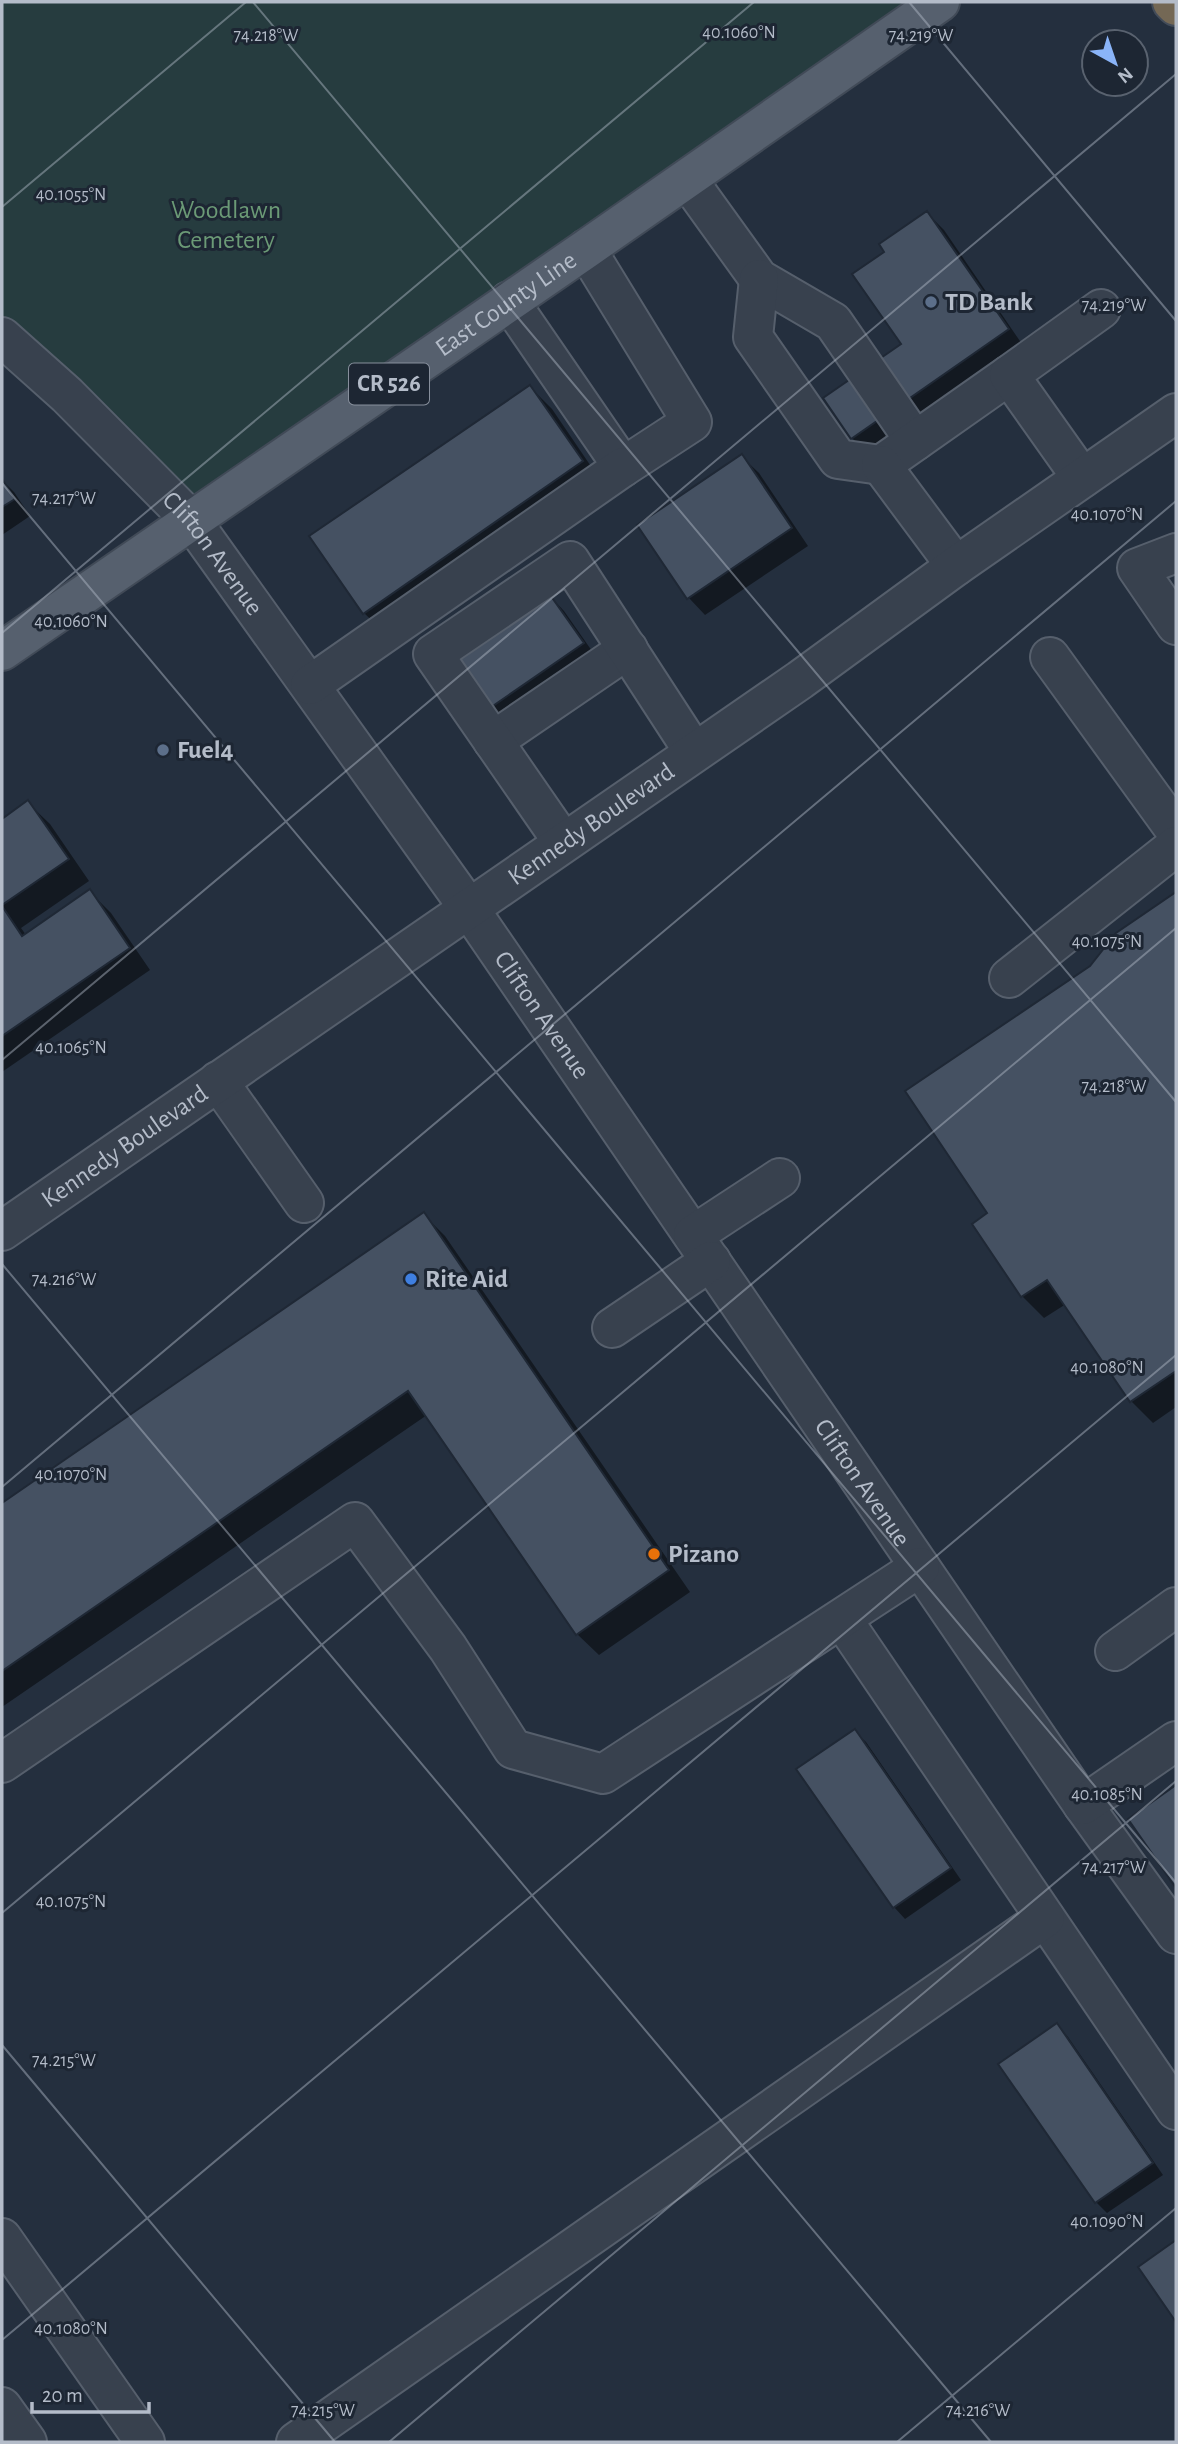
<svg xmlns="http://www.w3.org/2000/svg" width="1178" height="2444" font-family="'Alegreya Sans',sans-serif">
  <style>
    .green { fill: #263c3f }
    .shadow { fill: #0007 }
    .building { fill: #455162; stroke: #1f2835; stroke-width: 2 }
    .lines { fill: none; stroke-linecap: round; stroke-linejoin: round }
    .minor-casing { stroke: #565f6c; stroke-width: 42 }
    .major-casing { stroke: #414a57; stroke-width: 42 }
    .highway-casing { stroke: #434c59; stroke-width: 42 }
    .minor { stroke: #38414e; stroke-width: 38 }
    .major { stroke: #56606e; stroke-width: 38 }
    .highway { stroke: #746855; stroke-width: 38 }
    .ticks { fill: none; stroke: #b4bcc9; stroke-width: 2; stroke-opacity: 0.45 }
    .service-dot { fill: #5c6f8a; stroke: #1d2633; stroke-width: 2.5 }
    .shop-dot { fill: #3f7fe0; stroke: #1d2633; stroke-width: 2.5 }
    .food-dot { fill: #e8710a; stroke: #1d2633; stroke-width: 2.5 }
    .labels { text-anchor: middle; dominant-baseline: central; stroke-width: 6; stroke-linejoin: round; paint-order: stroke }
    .shield { fill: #1d2633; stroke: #878f9c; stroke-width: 2 }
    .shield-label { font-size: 24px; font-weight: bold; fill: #b4bcc9 }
    .park-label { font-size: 26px; fill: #6b9a76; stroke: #1d2633 }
    .poi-label { font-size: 26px; font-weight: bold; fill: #b4bcc9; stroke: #1d2633; text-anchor: start }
    .street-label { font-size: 26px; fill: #b4bcc9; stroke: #1d2633 }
    .ticks-label { font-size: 18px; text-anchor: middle; fill: #b4bcc9; stroke: #1d2633; stroke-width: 6; stroke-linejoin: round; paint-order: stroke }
  </style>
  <rect width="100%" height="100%" fill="#242f3e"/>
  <path class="green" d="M2 2H940L191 520 2 337Z"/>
  <path class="shadow" d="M927 213 944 230 1024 347 869 455 852 438 904 345 886 252Z
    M530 387 552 409 603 484 386 634 364 613Z
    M742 457 759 473 808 546 705 615 689 598 640 525Z
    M2 480 14 492 30 516 2 535Z
    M548 594 564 611 599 661 505 726 489 709Z
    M28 803 50 824 89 881 21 928 26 935 89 891 111 913 150 970 2 1072V821Z
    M1176 894V1407L1153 1423 1131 1401 1066 1304 1044 1318 1022 1296 989 1214 1091 967 1117 934Z
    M423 1214 445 1236 690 1592 599 1655 577 1634 427 1415 2 1707V1505Z
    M854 1731 866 1742 961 1880 905 1919 894 1907Z
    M1057 2025 1068 2037 1163 2175 1107 2213 1096 2202Z"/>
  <path class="building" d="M927 211 1009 329 851 439 823 398 901 344 852 274 884 252 879 244Z
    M530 385 583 461 363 614 309 536Z
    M742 454 792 528 687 599 637 525Z
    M2 479 15 499 2 507Z
    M548 592 584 643 487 710 451 658Z
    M28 800 69 859 2 905V819Z
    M90 889 130 948 2 1036V906L22 936Z
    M1176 892V1371L1130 1402 1047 1280 1021 1297 972 1224 987 1213 905 1091 1090 966 1116 933Z
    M424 1212 669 1570 576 1635 408 1391 2 1671V1503Z
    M855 1729 951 1868 893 1908 796 1769Z
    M1176 1785V1888L1128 1819Z
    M1057 2023 1153 2163 1095 2203 998 2064Z
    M1176 2240V2322L1138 2267Z"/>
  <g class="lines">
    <defs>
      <g id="minor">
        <path d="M687 179 759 279 833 322 915 441"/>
        <path d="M759 279 753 337 838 459 881 465 1009 375"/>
        <path d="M509 301 623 467 692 422 586 249"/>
        <path id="s1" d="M2 337 67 395 191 520 468 907 1083 1805 1176 1934"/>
        <path d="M881 465 956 566"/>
        <path d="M1082 478 1009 375 1101 309"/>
        <path d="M1176 553 1137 568 1176 625"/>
        <path d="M1050 657 1176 831"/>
        <path d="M310 685 623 467"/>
        <path d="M493 741 628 649"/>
        <path d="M563 842 433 654 570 561 694 752"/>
        <path d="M1009 978 1176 846"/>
        <path d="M218 1081 304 1203"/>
        <path id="s2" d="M2 1231 800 680 956 566 1176 413"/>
        <path d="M693 1235 780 1178"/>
        <path d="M612 1328 711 1261"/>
        <path d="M842 1619 1176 2110"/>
        <path d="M1115 1651 1176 1607"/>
        <path d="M2 1763 355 1522 448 1648 513 1749 603 1774 920 1567"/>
        <path d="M1083 1805 1176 1741"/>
        <path d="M2 2238 145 2442"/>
        <path d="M2 2407 27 2442"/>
        <path d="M296 2442 1045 1918"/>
      </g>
      <g id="major">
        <path id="s3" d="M2 651 586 249 940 2"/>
      </g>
      <path id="highway" d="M1172 2 1176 6"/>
    </defs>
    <use href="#minor" class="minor-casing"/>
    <use href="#major" class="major-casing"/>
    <use href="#highway" class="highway-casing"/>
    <use href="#minor" class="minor"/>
    <use href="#major" class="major"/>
    <use href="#highway" class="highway"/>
  </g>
  <path class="ticks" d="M253 2 1176 1102M909 2 1176 321M2 207 246 2M2 483 1176 1883M2 633 754 2M2 1060 1176 74M2 1264 991 2442M2 1487 1176 501M2 1913 1176 928M2 2045 335 2442M2 2340 1176 1355M389 2442 1176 1781M897 2442 1176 2208"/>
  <g class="service-dot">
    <circle cx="931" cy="302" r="7"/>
    <circle cx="163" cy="750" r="7"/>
  </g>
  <circle class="shop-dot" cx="411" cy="1279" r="7"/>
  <circle class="food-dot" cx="654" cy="1554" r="7"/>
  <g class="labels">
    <rect class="shield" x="349" y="363.5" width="80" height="41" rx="5"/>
    <g class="shield-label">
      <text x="389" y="384">CR 526</text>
    </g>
    <g class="park-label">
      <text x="226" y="210">Woodlawn<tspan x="226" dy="30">Cemetery</tspan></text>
    </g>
    <g class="poi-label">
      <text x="945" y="302">TD Bank</text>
      <text x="177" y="750">Fuel4</text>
      <text x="425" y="1279">Rite Aid</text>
      <text x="668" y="1554">Pizano</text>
    </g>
    <g class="street-label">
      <text stroke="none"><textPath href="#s3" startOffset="612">East County Line</textPath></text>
      <text stroke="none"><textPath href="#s1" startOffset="303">Clifton Avenue</textPath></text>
      <text stroke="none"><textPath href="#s2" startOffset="716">Kennedy Boulevard</textPath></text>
      <text stroke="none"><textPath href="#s1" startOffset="870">Clifton Avenue</textPath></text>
      <text stroke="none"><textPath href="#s2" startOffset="149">Kennedy Boulevard</textPath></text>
      <text stroke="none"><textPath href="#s1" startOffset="1437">Clifton Avenue</textPath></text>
    </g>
  </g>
  <g class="ticks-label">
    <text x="739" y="38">40.1060°N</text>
    <text x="266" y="41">74.218°W</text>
    <text x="921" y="41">74.219°W</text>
    <text x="71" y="200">40.1055°N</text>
    <text x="1114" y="311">74.219°W</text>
    <text x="64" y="504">74.217°W</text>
    <text x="1107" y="520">40.1070°N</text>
    <text x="71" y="627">40.1060°N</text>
    <text x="1107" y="947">40.1075°N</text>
    <text x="71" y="1053">40.1065°N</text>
    <text x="1114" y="1092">74.218°W</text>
    <text x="64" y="1285">74.216°W</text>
    <text x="1107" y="1373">40.1080°N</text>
    <text x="71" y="1480">40.1070°N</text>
    <text x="1107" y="1800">40.1085°N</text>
    <text x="1114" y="1873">74.217°W</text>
    <text x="71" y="1907">40.1075°N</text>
    <text x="64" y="2066">74.215°W</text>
    <text x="1107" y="2227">40.1090°N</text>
    <text x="71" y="2334">40.1080°N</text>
    <text x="323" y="2416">74.215°W</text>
    <text x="978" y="2416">74.216°W</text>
  </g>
  <rect width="1178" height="2444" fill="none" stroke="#b4bcc9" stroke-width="7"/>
  <g transform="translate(1115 63) rotate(140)"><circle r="33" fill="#1d2633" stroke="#59626f" stroke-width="2"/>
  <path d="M0-5L12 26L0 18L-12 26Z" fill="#8ab4f8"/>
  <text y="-10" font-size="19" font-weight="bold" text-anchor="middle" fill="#b4bcc9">N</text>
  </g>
  <path d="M32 2402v10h117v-10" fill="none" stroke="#b4bcc9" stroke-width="3.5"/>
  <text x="42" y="2402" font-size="21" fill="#b4bcc9" stroke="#1d2633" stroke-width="5" paint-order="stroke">20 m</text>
</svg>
